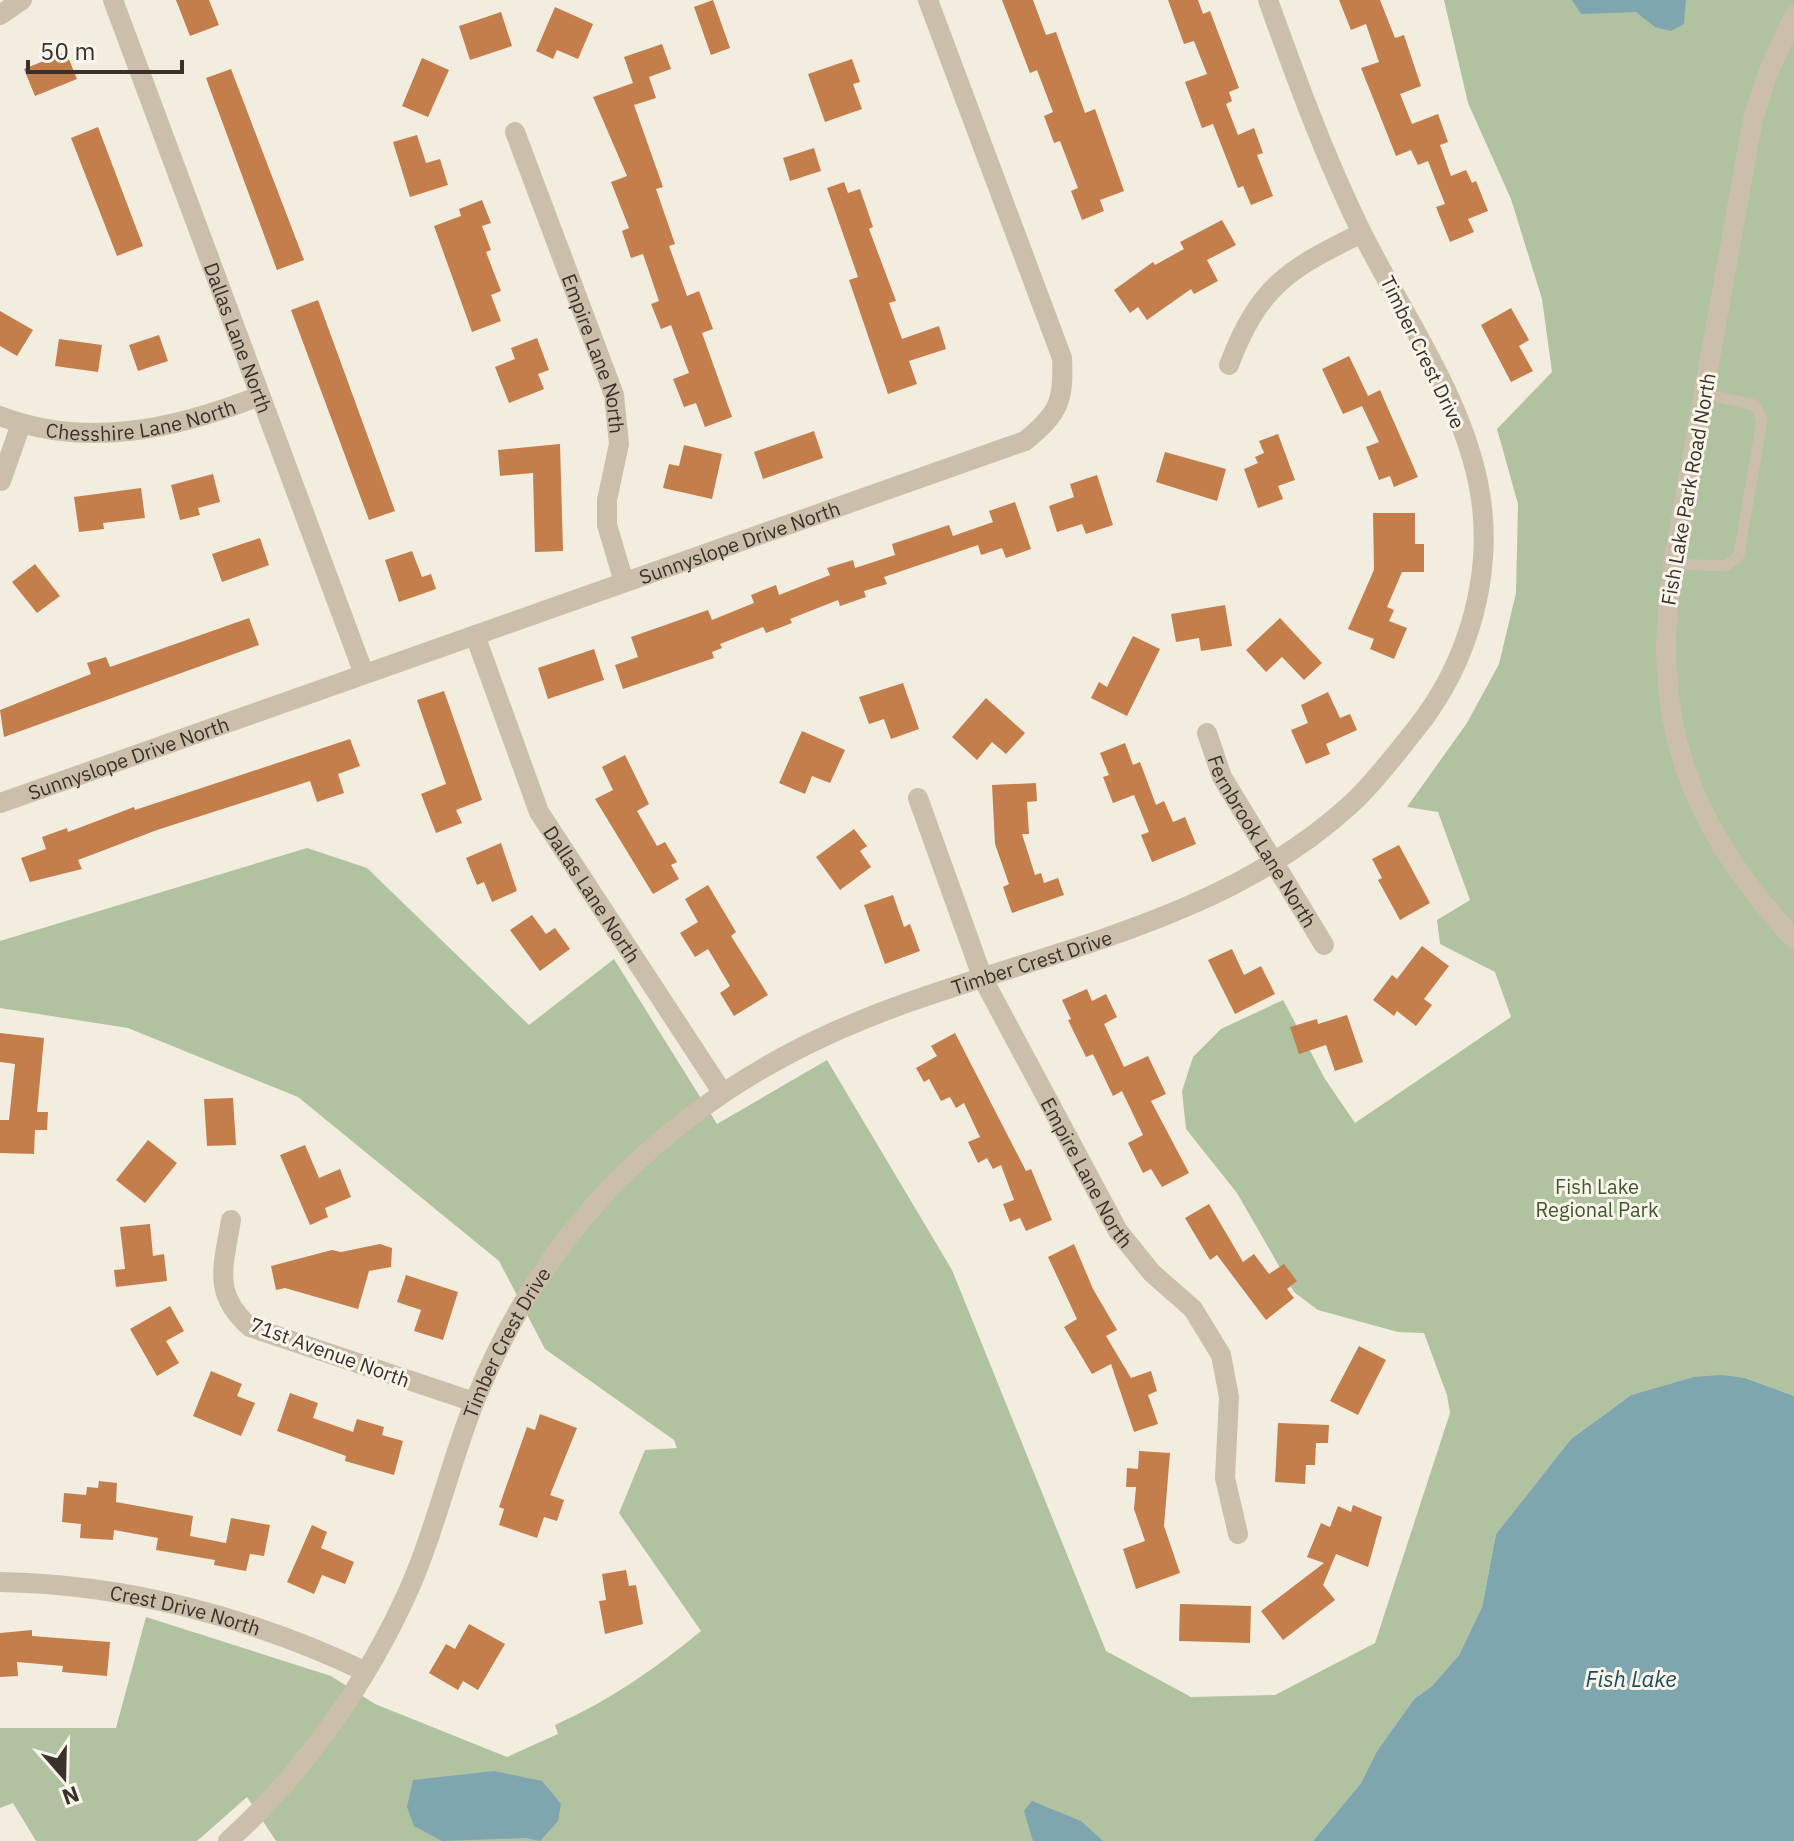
<svg xmlns="http://www.w3.org/2000/svg" width="1794" height="1841" font-family="'IBM Plex Sans',sans-serif">
  <style>
    .green { fill: #b0c29f }
    .water { fill: #7fa5af }
    .building { fill: #c47e4c }
    .lines { fill: none; stroke-linecap: round; stroke-linejoin: round }
    .service { stroke: #cbbfab; stroke-width: 11 }
    .minor { stroke: #cbbfab; stroke-width: 20 }
    .labels { text-anchor: middle; dominant-baseline: central; stroke-width: 6; stroke-linejoin: round; paint-order: stroke }
    .street-label { font-size: 20px; fill: #39312a; stroke: #faf6ec }
    .park-label { font-size: 20px; fill: #41572e; stroke: #faf6ec }
    .water-label { font-size: 22px; font-style: italic; fill: #204c5a; stroke: #faf6ec }
  </style>
  <rect width="100%" height="100%" fill="#f3eddf"/>
  <path class="green" d="M1444 0H1794V1396L1745 1378 1693 1377 1631 1395 1571 1439 1496 1534 1482 1607 1459 1655 1432 1686 1414 1699 1377 1751 1361 1783 1313 1841H276L247 1797 197 1841H36L13 1803 0 1808V1728H116L146 1617 331 1676 375 1704 507 1757 558 1734 555 1725C609 1701 656 1668 701 1631L619 1513 645 1450 677 1448 674 1440 545 1349 499 1261 298 1097 128 1028 0 1008V941L307 848 367 868 529 1025 614 959 717 1124 827 1060 952 1270 1106 1651 1191 1697 1275 1695 1375 1643 1450 1413 1447 1395 1424 1333 1398 1332 1318 1310 1294 1292 1237 1193 1186 1129 1182 1091 1193 1057 1221 1029 1283 1000 1325 1079 1355 1123 1511 1017 1495 972 1440 944 1437 920 1470 900 1438 812 1407 807 1467 723 1499 664 1516 593 1518 504 1497 429 1552 372 1542 299 1511 199 1468 103Z"/>
  <path class="water" d="M1572 0H1686L1684 24 1671 31 1655 27 1636 12 1581 14Z
    M1722 1375 1745 1378 1794 1396V1841H1313L1361 1783 1377 1751 1414 1699 1432 1686 1459 1655 1482 1607 1496 1534 1571 1439 1631 1395 1693 1377Z
    M494 1771 542 1781 561 1804 558 1821 540 1841 526 1838 442 1841 414 1826 407 1807 413 1780Z
    M1032 1801 1081 1821 1103 1841H1033L1024 1811Z"/>
  <path class="building" d="M176 0H209L219 25 190 36Z
    M713 0 730 48 711 55 694 7Z
    M1002 0H1033L1046 35 1056 32 1085 113 1095 109 1124 191 1100 200 1104 211 1082 220 1071 191 1078 188 1060 141 1054 143 1044 116 1053 112 1037 70 1030 73Z
    M1168 0H1198L1203 14 1210 11 1239 88 1229 92 1232 101 1226 104 1238 135 1254 128 1263 153 1257 155 1273 196 1251 205 1243 186 1238 188 1213 124 1202 128 1185 82 1207 74 1194 41 1184 44Z
    M1339 0H1380L1395 38 1404 35 1421 86 1400 94 1412 124 1438 114 1448 142 1440 145 1451 176 1466 170 1472 183 1476 181 1488 211 1468 219 1474 232 1450 242 1436 207 1445 204 1428 161 1418 165 1411 150 1396 156 1361 68 1379 62 1366 24 1351 30Z
    M555 7 593 24 578 59 557 50 553 59 536 51Z
    M501 12 512 46 470 60 459 26Z
    M662 44 671 69 649 77 656 98 634 105 663 187 656 189 675 244 669 246 687 296 699 291 713 329 702 333 732 417 705 427 696 403 684 407 673 379 689 373 671 325 661 329 651 304 659 301 643 254 631 258 622 231 629 228 611 182 627 176 593 97 633 83 624 57Z
    M66 52 77 79 35 96 24 69Z
    M422 58 449 70 428 117 402 106Z
    M852 59 860 82 853 84 862 109 825 122 808 74Z
    M231 69 304 260 277 270 206 78Z
    M98 127 143 246 117 256 71 138Z
    M417 135 426 163 440 159 448 185 410 197 393 142Z
    M814 148 821 171 790 181 783 158Z
    M844 182 848 193 860 189 873 227 869 229 896 301 889 303 902 339 939 326 946 349 909 361 917 384 888 394 849 280 858 277 827 188Z
    M482 200 491 223 482 226 491 250 486 252 501 291 491 295 501 321 472 332 434 226 461 216 459 209Z
    M1222 220 1236 245 1207 260 1218 281 1194 294 1191 289 1147 320 1138 307 1130 313 1114 290 1153 262 1155 265 1184 249 1180 242Z
    M318 300 395 511 369 520 291 310Z
    M1511 308 1529 340 1519 346 1533 371 1511 382 1481 325Z
    M0 311 33 330 17 356 0 346Z
    M159 335 168 361 138 371 129 345Z
    M537 338 549 370 538 374 544 389 509 403 495 367 515 359 511 348Z
    M59 339 102 345 98 372 55 366Z
    M1349 356 1368 396 1380 390 1418 477 1394 487 1390 476 1379 480 1366 447 1379 442 1362 406 1343 414 1322 369Z
    M814 431 823 458 763 479 754 452Z
    M1278 434 1295 480 1278 486 1283 499 1258 508 1244 469 1258 463 1255 457 1264 453 1259 441Z
    M560 444 563 551 535 552 533 473 500 476 498 450Z
    M684 445 722 454 712 499 663 488 669 464 679 466Z
    M1165 452 1226 469 1217 501 1156 482Z
    M213 474 220 502 198 508 200 515 180 520 171 485Z
    M1097 475 1113 525 1086 534 1082 524 1057 532 1049 506 1074 497 1070 484Z
    M141 488 145 518 103 523 104 529 79 532 74 497Z
    M1015 502 1031 549 1006 558 1002 548 981 555 978 545 884 577 887 584 864 591 866 597 840 606 838 600 790 619 792 623 766 633 763 627 720 644 722 648 712 652 714 658 623 689 615 665 638 657 631 637 708 610 712 620 754 603 751 595 776 585 779 595 830 575 827 568 853 560 855 568 895 555 892 544 949 525 953 536 993 522 989 511Z
    M1373 513H1415V544H1424V572H1402L1387 607 1394 610 1389 621 1407 628 1394 659 1370 649 1374 639 1348 629 1374 570Z
    M260 538 269 565 222 582 212 554Z
    M412 551 422 577 431 574 436 589 399 602 385 560Z
    M35 564 60 596 37 613 12 582Z
    M1225 605 1232 646 1201 651 1199 638 1176 642 1171 614Z
    M249 618 259 645 4 737 0 710 91 674 87 663 106 657 110 667Z
    M1280 618 1322 663 1304 680 1282 657 1266 672 1246 650Z
    M1133 636 1160 649 1127 716 1091 698 1099 682 1107 687Z
    M594 649 604 680 548 699 538 668Z
    M903 683 919 729 891 739 884 719 869 724 859 697Z
    M444 691 482 800 456 810 462 823 436 833 421 794 446 784 417 700Z
    M1328 692 1340 718 1350 714 1357 730 1326 744 1330 754 1306 764 1291 730 1308 723 1301 705Z
    M986 698 1025 733 1006 754 992 742 977 760 952 737Z
    M802 731 845 750 830 783 812 776 805 794 779 783Z
    M350 739 360 766 338 774 344 793 317 802 310 781 157 830 78 860 82 869 30 882 21 858 46 849 42 837 67 828 68 832 134 807 135 810Z
    M1125 743 1133 765 1140 762 1156 805 1164 801 1173 822 1185 817 1196 844 1152 862 1141 835 1149 832 1134 795 1113 803 1103 777 1109 775 1100 753Z
    M625 755 649 804 637 811 657 846 665 842 677 862 671 865 679 879 653 894 595 799 613 790 602 767Z
    M1036 783 1037 801 1027 802 1029 834H1022L1035 875 1041 873 1044 883 1058 878 1064 895 1012 913 1003 887 1009 884 995 844 992 785Z
    M854 829 867 846 860 851 871 867 840 890 816 857Z
    M501 843 517 891 492 902 484 882 477 885 466 858Z
    M1399 845 1430 903 1400 920 1378 880 1382 878 1372 859Z
    M708 885 736 932 731 936 768 995 734 1016 720 993 730 986 708 949 695 957 680 933 698 922 685 899Z
    M893 895 904 927 910 924 920 951 885 964 864 905Z
    M532 915 546 934 555 928 570 949 540 971 510 930Z
    M1422 946 1449 966 1424 999 1432 1005 1416 1026 1397 1011 1394 1016 1373 1000 1392 975 1397 979Z
    M1232 949 1244 975 1261 966 1275 994 1235 1014 1208 960Z
    M1087 989 1092 1001 1106 994 1117 1017 1104 1024 1124 1067 1148 1056 1166 1094 1151 1101 1189 1173 1162 1187 1151 1169 1143 1173 1128 1143 1143 1135 1122 1091 1113 1096 1093 1054 1086 1057 1068 1020 1071 1019 1062 1000Z
    M1347 1015 1363 1062 1335 1071 1326 1045 1299 1054 1290 1027 1317 1019 1318 1024Z
    M0 1033 44 1038 37 1112H48L47 1130H35L34 1154 0 1153V1120H9L15 1064 0 1062Z
    M955 1033 1026 1171 1031 1169 1052 1220 1026 1231 1020 1218 1010 1222 1003 1204 1014 1200 1001 1165 993 1169 987 1158 978 1163 968 1142 980 1137 964 1103 956 1108 950 1097 941 1101 929 1079 924 1082 916 1068 937 1056 931 1046Z
    M233 1098 236 1145 207 1146 204 1099Z
    M148 1140 177 1163 145 1203 116 1180Z
    M305 1145 319 1178 340 1169 351 1197 325 1208 328 1217 310 1225 280 1155Z
    M1209 1204 1243 1262 1254 1254 1269 1274 1284 1264 1297 1281 1287 1289 1294 1298 1266 1320 1217 1255 1210 1260 1185 1218Z
    M150 1224 153 1256 164 1254 167 1281 116 1287 114 1270 125 1269 120 1227Z
    M380 1244 392 1248 391 1267 369 1271 358 1309 285 1288 276 1290 271 1266 332 1250 341 1252Z
    M1074 1244 1093 1289 1117 1330 1106 1336 1131 1378 1151 1371 1157 1391 1148 1395 1158 1424 1134 1432 1111 1364 1092 1374 1064 1327 1077 1319 1048 1257Z
    M406 1275 458 1292 443 1340 414 1331 421 1310 397 1302Z
    M170 1306 184 1331 166 1341 179 1363 157 1376 130 1329Z
    M1359 1346 1386 1360 1358 1415 1330 1401Z
    M211 1371 242 1384 237 1396 255 1403 241 1436 193 1416Z
    M290 1393 318 1403 313 1418 353 1432 357 1419 384 1427 382 1435 403 1441 394 1475 345 1461 346 1456 277 1431Z
    M540 1414 577 1428 550 1495 564 1500 557 1521 544 1517 537 1538 499 1525 504 1509 499 1507 527 1427 535 1430Z
    M1278 1423 1329 1425 1328 1443H1316L1315 1465H1306L1305 1484 1275 1482Z
    M1139 1451 1170 1453 1164 1526 1180 1573 1136 1589 1123 1549 1145 1541 1134 1509 1136 1487H1126L1127 1468 1138 1469Z
    M99 1481 117 1483 116 1502 193 1516 190 1536 226 1543 231 1518 270 1525 264 1556 250 1554 246 1571 214 1565 215 1560 156 1550 158 1538 114 1530 113 1540 80 1538 81 1524 62 1522 64 1493 86 1495 87 1487 98 1488Z
    M1353 1505 1382 1517 1368 1567 1336 1554 1323 1585 1335 1600 1283 1640 1261 1611 1324 1563 1307 1557 1321 1523 1330 1527 1338 1506 1351 1512Z
    M312 1525 327 1532 321 1548 354 1562 345 1584 322 1575 314 1594 287 1582Z
    M626 1570 629 1586 636 1585 643 1624 605 1634 599 1601 606 1600 602 1574Z
    M1180 1604 1251 1606 1250 1643 1179 1641Z
    M469 1624 505 1644 478 1690 463 1681 458 1690 429 1673 446 1644 455 1649Z
    M32 1630V1636L110 1642 107 1676 62 1672 63 1666 17 1662 18 1676 0 1677V1633Z"/>
  <g class="lines">
    <path class="service" d="M1673 564 1726 566 1739 555 1762 420 1755 405 1704 394"/>
    <g class="minor">
      <path id="s1" d="M113 0 364 674"/>
      <path d="M0 15 22 0"/>
      <path d="M1794 16 1768 73 1753 119 1673 564C1649 721 1688 823 1794 939"/>
      <path id="s2" d="M515 132 614 395 619 444 607 500V525L624 582"/>
      <path d="M1229 365C1259 286 1288 269 1362 233"/>
      <path id="s3" d="M0 416C87 449 176 429 259 396"/>
      <path d="M1 481 21 424"/>
      <path id="s4" d="M475 635 539 812 722 1092"/>
      <path id="s5" d="M1207 733 1222 777 1324 945"/>
      <path id="s6" d="M918 798 983 979 1118 1231 1152 1273 1193 1309 1221 1355 1229 1397 1225 1478 1238 1534"/>
      <path id="s7" d="M0 803 1025 441C1059 413 1064 402 1062 358L928 0"/>
      <path d="M231 1220C224 1265 211 1293 250 1327L474 1402"/>
      <path id="s8" d="M0 1582C125 1584 251 1617 364 1671"/>
      <path id="s9" d="M228 1841C304 1773 369 1680 410 1587 437 1526 451 1459 476 1398 509 1317 557 1241 619 1179 682 1116 755 1067 836 1031 1005 956 1208 935 1350 805 1374 783 1395 755 1415 730 1470 662 1496 569 1478 482 1459 392 1402 313 1362 233 1325 158 1296 78 1268 0"/>
    </g>
  </g>
  <g class="labels">
    <g class="street-label">
      <text stroke="none"><textPath href="#s1" startOffset="360">Dallas Lane North</textPath></text>
      <text transform="translate(1423 352) rotate(64)">Timber Crest Drive</text>
      <text stroke="none"><textPath href="#s2" startOffset="236">Empire Lane North</textPath></text>
      <text stroke="none"><textPath href="#s3" startOffset="144">Chesshire Lane North</textPath></text>
      <text transform="translate(1688 489) rotate(-80)">Fish Lake Park Road North</text>
      <text stroke="none"><textPath href="#s7" startOffset="784">Sunnyslope Drive North</textPath></text>
      <text stroke="none"><textPath href="#s7" startOffset="136">Sunnyslope Drive North</textPath></text>
      <text stroke="none"><textPath href="#s5" startOffset="122">Fernbrook Lane North</textPath></text>
      <text stroke="none"><textPath href="#s4" startOffset="286">Dallas Lane North</textPath></text>
      <text stroke="none"><textPath href="#s9" startOffset="1250">Timber Crest Drive</textPath></text>
      <text stroke="none"><textPath href="#s6" startOffset="412">Empire Lane North</textPath></text>
      <text stroke="none"><textPath href="#s9" startOffset="578">Timber Crest Drive</textPath></text>
      <text transform="translate(330 1352) rotate(20)">71st Avenue North</text>
      <text stroke="none"><textPath href="#s8" startOffset="188">Crest Drive North</textPath></text>
    </g>
    <g class="park-label">
      <text x="1597" y="1186">Fish Lake<tspan x="1597" dy="23">Regional Park</tspan></text>
    </g>
    <g class="water-label">
      <text x="1631" y="1678">Fish Lake</text>
    </g>
  </g>
  <g transform="translate(64 1777) rotate(160)" stroke="#faf6ec" stroke-width="6" paint-order="stroke">
  <path d="M0-6L14 30L0 20L-14 30Z" fill="#39312a"/>
  <text y="-12" font-size="22" font-weight="bold" text-anchor="middle" fill="#39312a">N</text>
  </g>
  <path d="M28 60v12h154v-12" fill="none" stroke="#39312a" stroke-width="4"/>
  <text x="40" y="60" font-size="24" fill="#39312a" stroke="#faf6ec" stroke-width="6" paint-order="stroke">50 m</text>
</svg>
